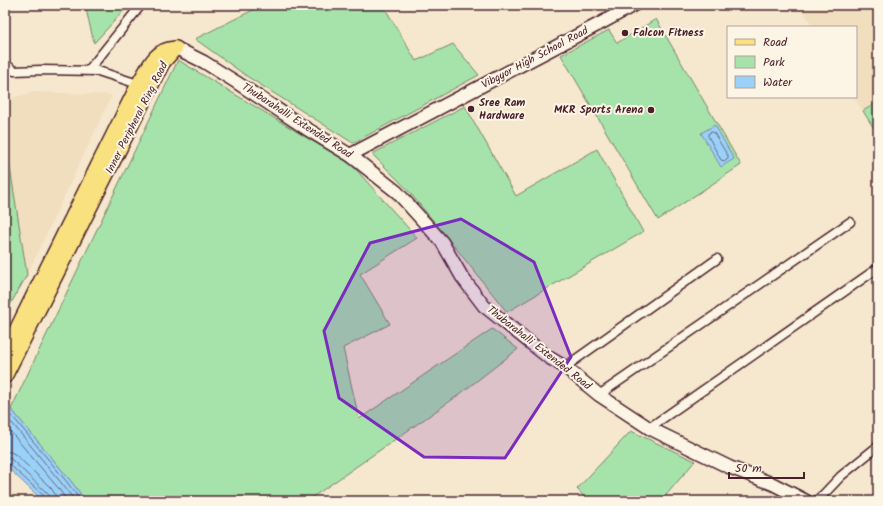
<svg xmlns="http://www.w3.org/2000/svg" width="883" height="506" font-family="Kalam,sans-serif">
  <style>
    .built { fill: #f0debe }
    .green { fill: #a6e3aa; stroke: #78816a }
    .water { fill: #9ad1f9; stroke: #7a8aa7 }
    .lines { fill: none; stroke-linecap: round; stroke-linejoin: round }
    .shore { stroke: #6a667d; stroke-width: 1 }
    .street-casing { stroke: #4a1f2b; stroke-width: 11 }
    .secondary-casing { stroke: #4a1f2b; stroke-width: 15 }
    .primary-casing { stroke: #4a1f2b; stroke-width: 16 }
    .street { stroke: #fcf5e5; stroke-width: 8 }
    .secondary { stroke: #fcf5e5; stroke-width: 12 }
    .primary { stroke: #fae180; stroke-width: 13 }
    .marked { fill: #7b2cbf; fill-opacity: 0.2; stroke: #7b2cbf; stroke-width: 3; stroke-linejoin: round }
    .poi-dot { fill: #4a1f2b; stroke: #fcf5e5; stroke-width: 1.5 }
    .labels { text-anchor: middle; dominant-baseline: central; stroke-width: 4; stroke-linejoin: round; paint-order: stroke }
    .poi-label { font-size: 11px; font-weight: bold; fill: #4a1f2b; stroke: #fcf5e5; text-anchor: start }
    .street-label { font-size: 11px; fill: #4a1f2b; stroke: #fcf5e5 }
  </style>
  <rect width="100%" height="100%" fill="#f5e8ce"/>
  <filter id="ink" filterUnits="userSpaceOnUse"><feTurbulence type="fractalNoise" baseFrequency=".025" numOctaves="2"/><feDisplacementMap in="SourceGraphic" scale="8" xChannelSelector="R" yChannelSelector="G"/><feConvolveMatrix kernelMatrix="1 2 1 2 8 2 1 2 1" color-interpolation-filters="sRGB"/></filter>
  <g filter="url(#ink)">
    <path class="built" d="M800 5H878V102L863 111 854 97H856V27H813Z
      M34 92 112 95 27 275 5 136V100Z"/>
    <path class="green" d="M85 5H129L94 43Z
      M263 5H383L416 61 453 44 479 75 353 143 248 77 195 39Z
      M656 19 741 165 658 220 561 55 609 30 617 43Z
      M178 60 352 165 417 238 360 274 390 324 343 348 359 419 492 329 518 349 456 397 307 501H86L70 480 11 409Z
      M878 102V135L863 111Z
      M465 106 516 196 597 149 643 232 507 312 446 236 405 187 372 154Z
      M5 136 27 275 5 314Z
      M631 431 695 461 661 501H588L577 489Z"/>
    <path class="water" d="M715 125 734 159 721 167 701 133Z
      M11 409 70 480 86 501H43L5 465V416Z"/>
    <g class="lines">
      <path class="shore" d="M712 132 714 133 728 156V158L724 161 721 160 708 136V134Z
        M5 418H8L11 416 13 417 67 482 81 501
        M5 423 10 422 12 423 63 485 75 501
        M5 429 9 430 59 489 67 501
        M5 452H11L16 455 51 488 55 494 56 501
        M5 458H9L12 460 47 493 50 496V501
        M5 463 9 464 44 496 45 501"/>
      <defs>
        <path id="street" d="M5 63 14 71 41 70 98 71 138 84
          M88 71 141 5
          M565 367 717 259
          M599 395 850 222
          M649 428 878 268
          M816 501 823 495 841 476 878 446"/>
        <path id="secondary" d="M176 48 204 62 236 82 307 129 350 155 397 192 442 242 462 277 484 306 548 357 565 367 599 395 649 428 729 467 773 484 806 501
          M350 155 603 22 634 5"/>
        <path id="primary" d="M5 352 138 84C148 68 154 49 175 48
          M5 377 163 63 176 48"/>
      </defs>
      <use href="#street" class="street-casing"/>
      <use href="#secondary" class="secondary-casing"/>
      <use href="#primary" class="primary-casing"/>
      <use href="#street" class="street"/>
      <use href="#secondary" class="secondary"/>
      <use href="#primary" class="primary"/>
    </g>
  </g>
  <path class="marked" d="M461 219 534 262 571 357 505 458 424 457 339 398 324 331 370 243Z"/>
  <g class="poi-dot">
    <circle cx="625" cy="33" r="4"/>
    <circle cx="471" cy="109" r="4"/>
    <circle cx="651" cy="110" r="4"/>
  </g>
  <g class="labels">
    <g class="poi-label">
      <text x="633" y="33">Falcon Fitness</text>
      <text x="479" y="103">Sree Ram<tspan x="479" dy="13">Hardware</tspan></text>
      <text x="643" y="110" text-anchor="end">MKR Sports Arena</text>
    </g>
    <g class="street-label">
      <text transform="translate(535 58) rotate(-28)">Vibgyor High School Road</text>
      <text transform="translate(137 118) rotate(-63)">Inner Peripheral Ring Road</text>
      <text transform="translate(297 121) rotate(33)">Thubarahalli Extended Road</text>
      <text transform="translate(539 348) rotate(38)">Thubarahalli Extended Road</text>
    </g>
  </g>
  <rect width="883" height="506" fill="none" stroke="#fcf5e5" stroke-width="20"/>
  <rect x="10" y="10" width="863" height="486" fill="none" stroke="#4a1f2b" stroke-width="1.5" filter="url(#ink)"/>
  <rect x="727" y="26" width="130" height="72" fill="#fcf5e5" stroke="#b59f9b"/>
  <rect x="735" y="39" width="20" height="6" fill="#fae180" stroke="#b59f9b"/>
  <text x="763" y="46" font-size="12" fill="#4a1f2b">Road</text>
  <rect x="735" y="56" width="20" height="12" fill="#a6e3aa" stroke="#b59f9b"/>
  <text x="763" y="66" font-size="12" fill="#4a1f2b">Park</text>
  <rect x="735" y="76" width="20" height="12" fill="#9ad1f9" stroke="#b59f9b"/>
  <text x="763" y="86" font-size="12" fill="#4a1f2b">Water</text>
  <path d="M729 472v6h75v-6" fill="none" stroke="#4a1f2b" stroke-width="2"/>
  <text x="735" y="472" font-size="12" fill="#4a1f2b" stroke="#fcf5e5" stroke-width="3" paint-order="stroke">50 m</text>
</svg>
